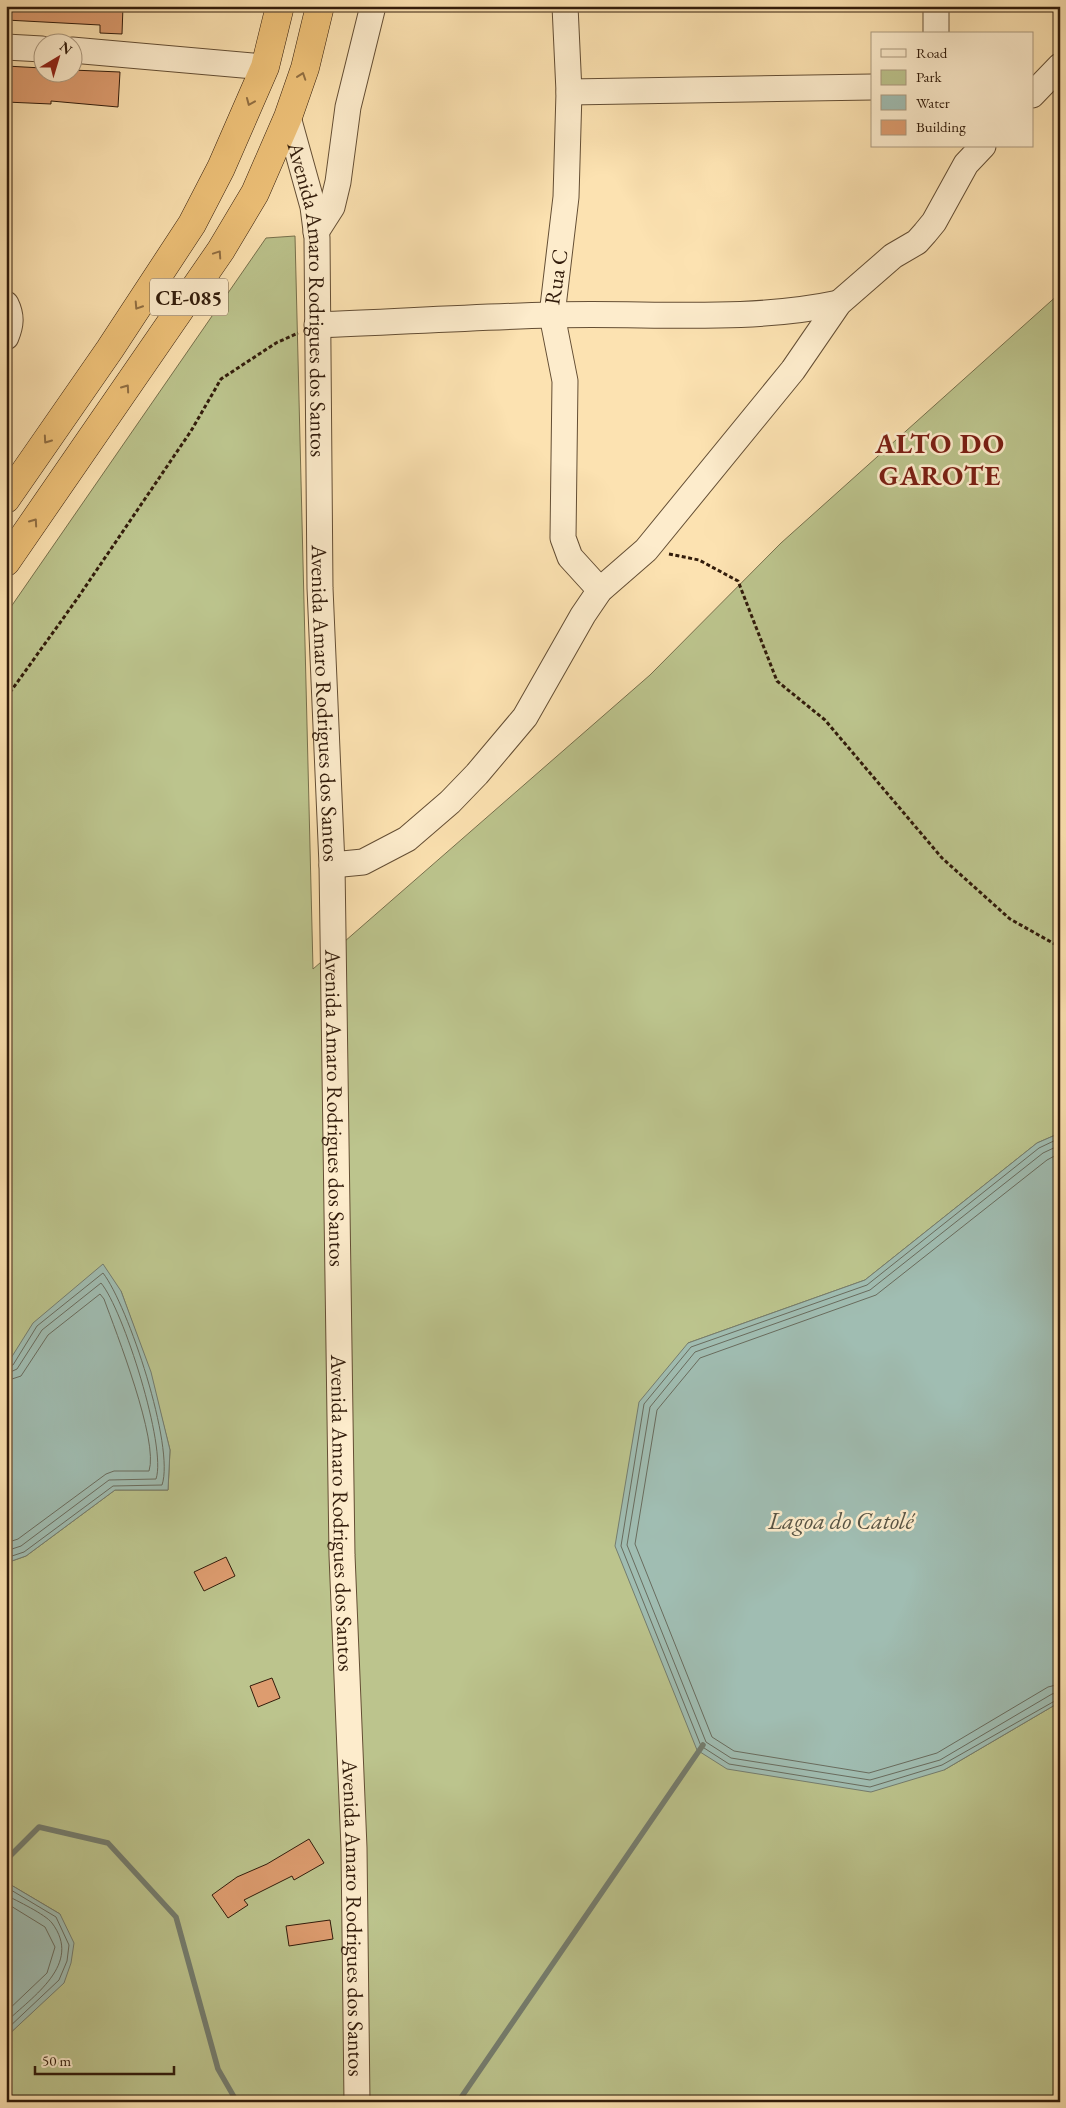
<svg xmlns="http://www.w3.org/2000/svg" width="1066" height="2108" font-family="'EB Garamond',serif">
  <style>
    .green { fill: #bcc48d; stroke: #77704c }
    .water { fill: #a0bdb2; stroke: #747d6f }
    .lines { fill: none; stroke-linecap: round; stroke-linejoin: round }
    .shore { stroke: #696c5e; stroke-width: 1 }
    .stream { stroke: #747d6f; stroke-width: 5.5 }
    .building { fill: #dd9c6f; stroke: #321c0b }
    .minor-casing { stroke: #644e34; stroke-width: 27 }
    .highway-casing { stroke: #321c0b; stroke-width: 29 }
    .path { stroke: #321c0b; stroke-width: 3; stroke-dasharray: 4 2.5; stroke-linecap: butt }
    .minor { stroke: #fdeccc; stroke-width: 25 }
    .highway { stroke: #eec178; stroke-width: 28 }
    .oneway { stroke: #906e42 }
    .labels { text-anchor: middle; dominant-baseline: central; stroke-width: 5; stroke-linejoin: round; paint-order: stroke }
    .shield { fill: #fdeccc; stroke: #6f5a45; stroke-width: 1 }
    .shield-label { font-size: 21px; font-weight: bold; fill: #321c0b }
    .street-label { font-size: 22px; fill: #321c0b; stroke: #fdeccc }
    .water-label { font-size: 24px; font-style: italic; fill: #585445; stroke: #fdeccc }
    .district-label { font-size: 28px; font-weight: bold; letter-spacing: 1px; fill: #7a1f14; stroke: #fdeccc }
  </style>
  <rect width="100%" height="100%" fill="#fce2b1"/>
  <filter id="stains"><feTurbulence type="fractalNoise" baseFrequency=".004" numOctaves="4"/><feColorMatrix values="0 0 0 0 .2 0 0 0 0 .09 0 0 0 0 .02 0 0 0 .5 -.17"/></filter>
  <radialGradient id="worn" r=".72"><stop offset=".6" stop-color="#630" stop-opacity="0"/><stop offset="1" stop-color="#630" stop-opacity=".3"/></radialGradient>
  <path class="green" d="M295 236 313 969 650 675 781 543 1060 293V1133L1037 1143 865 1280 688 1343 944 1770 1060 1702V2102H6V2037L63 1983 60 1914 6 1882V1563L26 1556 115 1490H168L170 1450 150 1372 121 1291 6 1366V614L266 238Z"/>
  <path class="water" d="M1060 1133V1702L944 1770 871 1792 727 1769 697 1750 615 1546 639 1402 688 1343 865 1280 1037 1143Z
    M103 1264 121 1291 151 1372 170 1450 168 1490H115L26 1556 6 1563V1366L33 1323Z
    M6 1882 60 1914 74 1943 71 1963 64 1983 6 2037Z"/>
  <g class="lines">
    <path class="shore" d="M1060 1138 1039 1148 867 1285 691 1347 644 1404 621 1546 701 1746 729 1764 870 1787 942 1765 1060 1698
      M1060 1145 1043 1153 870 1290 695 1352 650 1407 627 1545 706 1742 731 1758 870 1780 940 1760 1052 1694 1060 1692
      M1060 1153 1047 1160 876 1295 700 1358 657 1410 635 1544 712 1737 734 1751 869 1773 937 1753 1048 1687 1060 1684
      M6 1367 13 1365 37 1326 103 1273C128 1305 175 1447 162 1485L113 1486 24 1552 6 1558
      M6 1374 17 1369 42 1330 101 1283C123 1309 167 1447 156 1479L109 1480 21 1546 6 1551
      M6 1381 21 1376 48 1335 100 1294 104 1299C116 1332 159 1441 149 1471H114L106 1474 18 1539 6 1543
      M6 1887 56 1917 69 1945 67 1961 59 1980 6 2030
      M6 1895C17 1901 45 1914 52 1923 83 1964 33 1996 6 2022
      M6 1903 45 1927 55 1947 47 1973 6 2012"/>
    <path class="stream" d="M6 1860 39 1827 108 1843 176 1917 218 2069 237 2102
      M458 2102 703 1745"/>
  </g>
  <path class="building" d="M6 6H123L122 34 100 33V25L6 20Z
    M6 66 42 68V72H72V70L120 72 118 107 51 101V104L6 102Z
    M226 1557 235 1576 204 1591 194 1572Z
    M272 1678 280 1698 258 1707 250 1686Z
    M309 1839 324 1863 294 1880 292 1876 244 1900 248 1905 228 1918 212 1895 237 1877 267 1864Z
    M330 1920 333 1939 289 1946 286 1926Z"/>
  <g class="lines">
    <defs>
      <g id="minor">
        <path d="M565 6 569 92 566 197 552 315 565 381 563 538 570 557 600 590"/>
        <path d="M936 6V34"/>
        <path d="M6 47 42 49"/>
        <path d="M72 50 265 67"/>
        <path d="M569 92 872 87"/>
        <path d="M1032 95 1060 66"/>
        <path id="s1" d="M288 117 313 207 317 238 320 588 332 865 342 1555 354 1848 357 2102"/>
        <path d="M316 232 332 207 338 182 348 107 373 6"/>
        <path d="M6 304C12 316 11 325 6 337"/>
        <path d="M317 325C395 322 473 317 552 315 647 312 745 323 839 303"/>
        <path d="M332 865 363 862 407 839 450 802 477 774 525 717 583 615 600 590 646 550 793 370 839 303 893 256 917 242 925 233 934 222 966 164 983 146"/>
      </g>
      <path id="highway" d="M6 499 110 349 192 224 221 168 265 67 280 6
        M6 562 221 250 255 193 288 117 305 68 320 6"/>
    </defs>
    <use href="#minor" class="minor-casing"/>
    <use href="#highway" class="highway-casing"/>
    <path class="path" d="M669 554 699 560 738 581 777 681 825 720 942 858 1010 919 1060 947
      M6 698 77 599 191 431 221 379 276 343 298 333"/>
    <use href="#minor" class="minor"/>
    <use href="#highway" class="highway"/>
  </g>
  <defs><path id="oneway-chevron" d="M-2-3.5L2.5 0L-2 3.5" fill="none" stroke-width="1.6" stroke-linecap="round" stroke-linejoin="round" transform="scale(1.25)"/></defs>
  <g class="oneway">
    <use href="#oneway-chevron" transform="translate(302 76) rotate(-71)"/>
    <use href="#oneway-chevron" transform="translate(250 102) rotate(113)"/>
    <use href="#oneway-chevron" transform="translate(218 254) rotate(-56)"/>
    <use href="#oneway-chevron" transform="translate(138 306) rotate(123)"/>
    <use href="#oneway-chevron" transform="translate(126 388) rotate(-55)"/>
    <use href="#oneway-chevron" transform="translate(47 440) rotate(125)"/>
    <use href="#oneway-chevron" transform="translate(34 522) rotate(-55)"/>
  </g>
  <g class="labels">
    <rect class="shield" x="150" y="278.5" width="78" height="37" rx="4"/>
    <g class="shield-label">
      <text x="189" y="297">CE-085</text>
    </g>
    <g class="street-label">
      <text transform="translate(556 277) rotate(-81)">Rua C</text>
      <text stroke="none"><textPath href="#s1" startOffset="185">Avenida Amaro Rodrigues dos Santos</textPath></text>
      <text stroke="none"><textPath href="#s1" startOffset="590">Avenida Amaro Rodrigues dos Santos</textPath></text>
      <text stroke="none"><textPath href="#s1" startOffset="995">Avenida Amaro Rodrigues dos Santos</textPath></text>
      <text stroke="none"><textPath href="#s1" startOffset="1400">Avenida Amaro Rodrigues dos Santos</textPath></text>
      <text stroke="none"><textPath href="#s1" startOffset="1805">Avenida Amaro Rodrigues dos Santos</textPath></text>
    </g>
    <g class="water-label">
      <text x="841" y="1520">Lagoa do Catolé</text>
    </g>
    <g class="district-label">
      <text x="940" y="443">ALTO DO<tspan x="940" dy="32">GAROTE</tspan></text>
    </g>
  </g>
  <rect width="1066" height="2108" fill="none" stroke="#fce2b1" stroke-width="25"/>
  <rect x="8" y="8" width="1051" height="2093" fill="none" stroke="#321c0b" stroke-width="2.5"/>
  <rect x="12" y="12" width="1041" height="2083" fill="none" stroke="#321c0b"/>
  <rect x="871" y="32" width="162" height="115" fill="#fdeccc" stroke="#ac997f"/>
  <rect x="881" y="49" width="25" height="8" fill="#fdeccc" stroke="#ac997f"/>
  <text x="916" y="58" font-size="15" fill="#321c0b">Road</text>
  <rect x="881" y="70" width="25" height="15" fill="#bcc48d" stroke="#ac997f"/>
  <text x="916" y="82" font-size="15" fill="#321c0b">Park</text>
  <rect x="881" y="95" width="25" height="15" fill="#a0bdb2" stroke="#ac997f"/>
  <text x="916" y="108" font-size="15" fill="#321c0b">Water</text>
  <rect x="881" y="120" width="25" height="15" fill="#dd9c6f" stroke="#ac997f"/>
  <text x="916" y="132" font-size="15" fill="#321c0b">Building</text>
  <g transform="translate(58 58) rotate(38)"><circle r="24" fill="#fdeccc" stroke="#ac997f"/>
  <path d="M0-4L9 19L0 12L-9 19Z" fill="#8f2418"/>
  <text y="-8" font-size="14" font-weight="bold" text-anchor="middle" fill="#321c0b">N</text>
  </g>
  <path d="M35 2066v8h139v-8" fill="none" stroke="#321c0b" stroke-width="2.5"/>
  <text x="42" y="2066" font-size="15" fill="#321c0b" stroke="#fdeccc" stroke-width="4" paint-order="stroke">50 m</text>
  <rect width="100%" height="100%" filter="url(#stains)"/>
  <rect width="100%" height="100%" fill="url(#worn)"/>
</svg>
